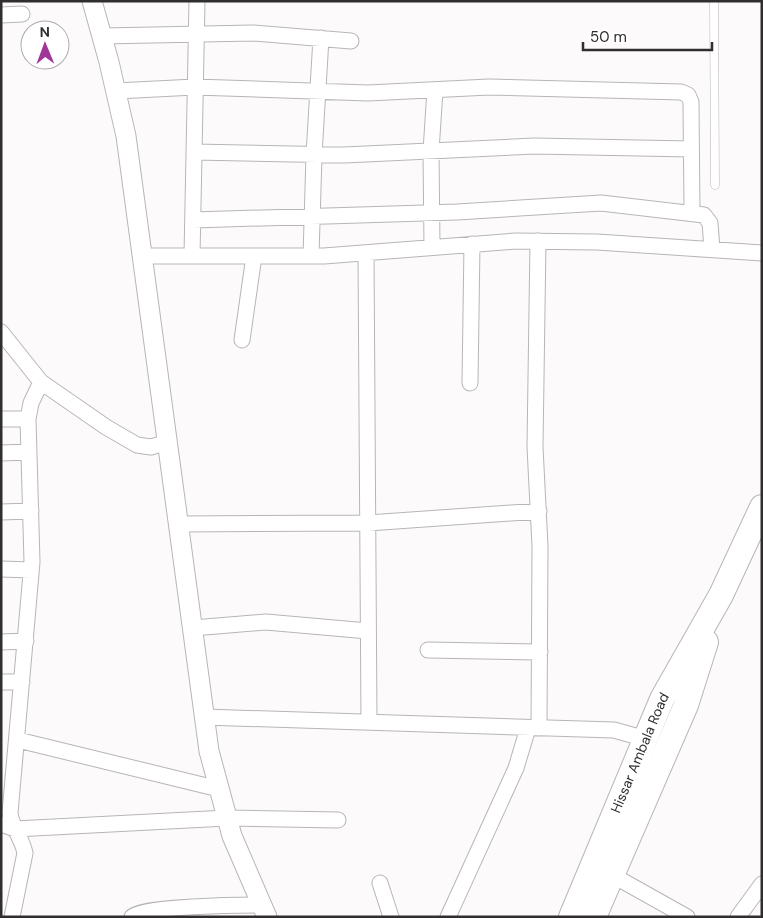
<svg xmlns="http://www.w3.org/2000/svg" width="763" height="918" font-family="'DM Sans',sans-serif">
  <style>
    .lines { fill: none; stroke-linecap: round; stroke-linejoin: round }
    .service-casing { stroke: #b8b5b7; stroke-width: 9 }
    .minor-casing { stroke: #b8b5b7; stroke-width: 17 }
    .tertiary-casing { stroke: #b8b5b7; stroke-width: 21 }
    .primary-casing { stroke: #b8b5b7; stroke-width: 26 }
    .service { stroke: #fff; stroke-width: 8 }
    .minor { stroke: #fff; stroke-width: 15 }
    .tertiary { stroke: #fff; stroke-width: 19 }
    .primary { stroke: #fff; stroke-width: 24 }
    .labels { text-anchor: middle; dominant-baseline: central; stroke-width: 4.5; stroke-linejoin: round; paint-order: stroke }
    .street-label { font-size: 14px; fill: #302e2f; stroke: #fff }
  </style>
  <rect width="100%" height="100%" fill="#fdfafc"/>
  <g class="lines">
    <defs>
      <path id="service" d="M714 1 715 185"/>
      <path id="minor" d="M1 15 22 14
        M102 36 253 33 351 41
        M116 91 195 87 368 93 489 87 681 92 688 95 691 102 692 212
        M194 152 344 155 534 146 691 149
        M193 220 457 212 601 203 704 215 710 223 712 249
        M538 241 535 447 540 546 539 728
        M432 247 431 151 435 90
        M366 253 369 722
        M143 256H324L516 241 597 242 762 253
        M192 256 197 1
        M311 256 314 155 321 38
        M1 332 41 382 106 427 137 445 151 447 168 442
        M242 340 254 256
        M470 383 472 244
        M1 419H28
        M1 453 29 452
        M1 512 31 511
        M179 524 368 523 539 511
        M1 569 31 570
        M193 628 266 622 368 631
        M1 642 26 641
        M428 650 540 652
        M1 682H22
        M204 717 614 730 646 739
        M18 740 219 789
        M1 824 15 829 227 818 338 820
        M612 875 687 917
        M380 883 391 917
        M12 917 25 853C22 838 12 828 10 813L32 562 28 419 31 403 41 382
        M132 917C141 906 241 905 262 905
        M448 917 516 768 528 728
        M738 917 762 884"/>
      <path id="tertiary" d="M92 1 109 62 126 136 209 751 232 836 267 917"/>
      <g id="primary">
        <path id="s1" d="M571 917 662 699 721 595 762 507"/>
        <path d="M594 917 686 705 706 642"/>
      </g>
    </defs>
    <use href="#service" class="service-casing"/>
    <use href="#minor" class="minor-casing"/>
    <use href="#tertiary" class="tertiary-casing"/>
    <use href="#primary" class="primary-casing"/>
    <use href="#service" class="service"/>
    <use href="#minor" class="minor"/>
    <use href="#tertiary" class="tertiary"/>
    <use href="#primary" class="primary"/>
  </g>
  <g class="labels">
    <g class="street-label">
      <text stroke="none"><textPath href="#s1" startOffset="178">Hissar Ambala Road</textPath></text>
    </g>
  </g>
  <rect width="763" height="918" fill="none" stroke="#302e2f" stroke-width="5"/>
  <g transform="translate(45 45) rotate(359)"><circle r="24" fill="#ffffff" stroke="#acabac"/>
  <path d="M0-4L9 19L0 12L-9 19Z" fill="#9f379a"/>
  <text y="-8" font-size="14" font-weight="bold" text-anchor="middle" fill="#302e2f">N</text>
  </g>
  <path d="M583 42v8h129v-8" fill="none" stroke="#302e2f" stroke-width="2.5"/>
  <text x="590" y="42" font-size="15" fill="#302e2f" stroke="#ffffff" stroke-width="4" paint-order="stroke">50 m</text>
</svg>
